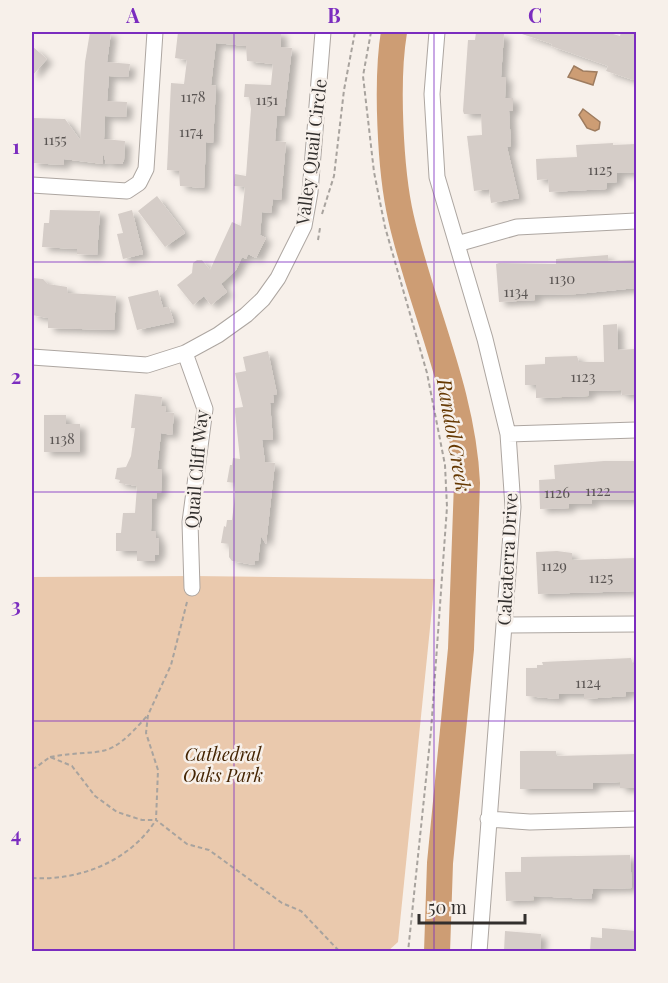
<svg xmlns="http://www.w3.org/2000/svg" width="668" height="983" font-family="'Playfair Display',serif">
  <style>
    .green { fill: #eac9ad }
    .water { fill: #cd9d74; stroke: #9e7c5f; stroke-width: 1.5 }
    .lines { fill: none; stroke-linecap: round; stroke-linejoin: round }
    .river { stroke: #cd9d74; stroke-width: 26 }
    .building { fill: #d5cdc8; filter: url(#shadow) }
    .street-casing { stroke: #ada6a1; stroke-width: 17 }
    .path { stroke: #a8a39e; stroke-width: 2; stroke-dasharray: 4.5 3; stroke-linecap: butt }
    .street { stroke: #fff; stroke-width: 15 }
    .grid { fill: none; stroke: #7b2cbf; stroke-width: 1.5; stroke-opacity: 0.55 }
    .labels { text-anchor: middle; dominant-baseline: central; stroke-width: 5; stroke-linejoin: round; paint-order: stroke }
    .number-label { font-size: 15px; fill: #5b5654 }
    .street-label { font-size: 18px; fill: #322f2d; stroke: #f7f0ea }
    .park-label { font-size: 18px; font-style: italic; fill: #442402; stroke: #f7f0ea }
    .water-label { font-size: 20px; font-style: italic; fill: #653802; stroke: #f7f0ea }
    .neatline { fill: none; stroke: #7b2cbf; stroke-width: 2 }
    .grid-label { font-size: 20px; text-anchor: middle; font-weight: bold; fill: #7b2cbf }
  </style>
  <defs>
    <filter id="shadow"><feDropShadow dx="6" dy="4" stdDeviation="3" flood-color="#0004"/></filter>
  </defs>
  <rect width="100%" height="100%" fill="#f7f0ea"/>
  <path class="green" d="M193 576 435 579 398 942 387 952 32 951V577Z"/>
  <path class="water" d="M574 66 583 71 597 72 593 85 568 77Z
    M583 109 600 122 599 129 595 131 587 128 579 115Z"/>
  <g class="lines">
    <path class="river" d="M394 32C386 80 390 170 401 218 421 306 463 392 467 483L461 649 440 863 437 952"/>
  </g>
  <path class="building" d="M90 32H111L107 62 130 64 128 77 109 76 107 101 127 102 126 117 105 116 104 139 125 141 124 160 122 164H106L103 152V164L64 159V165L32 163V118L65 119 80 140 85 62Z
    M178 32H281V47L292 48 284 116H277L275 141 286 142 281 200 273 199 271 213 262 212 260 235 266 238 256 258 248 254 246 259 242 257 236 270 221 284 227 292 211 305 204 296 193 305 177 285 192 273 193 263 197 260H202L210 270 232 222 241 226 245 187 234 186 235 174 246 176 251 109 249 97H244L245 84 271 85 273 64 247 61 246 46 216 43 211 85 216 86 213 143 206 142 204 188 180 186 179 171 167 170 171 83 184 84 187 60 175 58Z
    M476 32 504 34 501 77H506L505 98H513V111H509L511 146 507 147 519 198 491 203 489 189 474 191 467 136 482 135 481 114H464L463 111 468 40H475Z
    M522 32H606L620 36 621 32H628L636 34V78L633 80 606 71 608 66 551 46 552 44 522 34Z
    M32 46 47 59 32 76Z
    M613 143V145L636 144V172L617 173V182L607 183 606 189 549 192 548 179 537 180 536 159 577 157 576 145Z
    M157 196 185 233 165 247 138 211Z
    M50 210 100 211 97 255 77 254V249L42 247 44 223H49Z
    M132 210 143 254 123 259 117 234 123 233 118 214Z
    M608 255V261L636 260V288L577 294 535 295V300L499 302 496 264 499 263 556 264V259Z
    M32 278 43 279 48 284 67 287 68 293 116 296 114 330 48 328V318L32 315Z
    M158 290 163 308 169 307 174 322 137 330 128 297Z
    M617 324 618 350 634 349 636 394 622 395 621 390 589 391 588 396 536 398V385H525V365L545 364V357L577 356 579 362H604L603 325Z
    M268 351 277 394 273 395 274 403H270L273 440H262L265 462 275 463 266 544 261 536 258 561H255L254 565 232 561 229 557V544L221 543 224 526 226 527 227 520H232L235 496V483L227 482 230 465H232L233 458 240 459 235 412V408L243 407 235 373 246 371 243 357Z
    M135 394 162 397 161 406H166L165 412 174 413 172 435 161 433 157 469H162L161 493H157L156 499 152 498 151 531H156V539L159 538V555H155V561H137V551H116V533H121L123 513H135L137 486 119 483 120 480 115 479 117 468 126 467 131 456 135 428H131Z
    M44 415H66V424H80V452H44Z
    M604 461H636V500H592V504H569V508L540 509 539 480 555 479 554 465Z
    M557 551 572 553V560L636 558V591L538 594 536 552Z
    M631 658 633 664H636V692H626V696L584 699V694H559L558 699 526 696V668H537V665H543L542 662Z
    M520 751H556V756L636 754V788H620V782L593 783V789H520Z
    M630 855 632 888 593 889 591 899 533 896 534 900 506 901 505 872H521V857Z
    M602 928 636 931V950L590 951 591 937 602 938Z
    M505 931 541 934 540 951H504Z"/>
  <g class="lines">
    <defs>
      <path id="street" d="M437 32 432 94 437 177 485 339 508 434 513 507 479 952
        M32 185 127 191 139 183 146 169 155 32
        M457 244 517 227 636 221
        M185 353 205 409 190 522 192 588
        M32 357 147 365 185 353 218 335 246 315 263 299 278 278 304 226 310 192 323 32
        M508 434 636 430
        M504 625 636 624
        M488 819 530 822 636 819"/>
    </defs>
    <use href="#street" class="street-casing"/>
    <path class="path" d="M371 32 363 76 374 172 385 227 427 373 445 465 447 507 431 731 408 952
      M322 214 334 176 344 90 355 32
      M318 240 320 228
      M187 602 171 665 148 715 146 733 158 770 156 820 187 844 209 850 282 903 301 911 340 952
      M50 757C105 747 105 764 147 716
      M32 768H35L50 757 72 766 95 796 117 812 142 820H156
      M32 878C80 881 130 861 156 820"/>
    <use href="#street" class="street"/>
  </g>
  <path class="grid" d="M234 32V952M434 32V952M32 262H636M32 492H636M32 721H636"/>
  <g class="labels">
    <g class="number-label">
      <text x="193" y="96">1178</text>
      <text x="267" y="99">1151</text>
      <text x="191" y="131">1174</text>
      <text x="55" y="139">1155</text>
      <text x="600" y="169">1125</text>
      <text x="562" y="278">1130</text>
      <text x="516" y="291">1134</text>
      <text x="583" y="376">1123</text>
      <text x="62" y="438">1138</text>
      <text x="598" y="490">1122</text>
      <text x="557" y="492">1126</text>
      <text x="554" y="565">1129</text>
      <text x="601" y="577">1125</text>
      <text x="588" y="682">1124</text>
    </g>
    <g class="street-label">
      <text transform="translate(311 152) rotate(-83)">Valley Quail Circle</text>
      <text transform="translate(196 469) rotate(-85)">Quail Cliff Way</text>
      <text transform="translate(507 559) rotate(-87)">Calcaterra Drive</text>
    </g>
    <g class="park-label">
      <text x="223" y="754">Cathedral<tspan x="223" dy="21">Oaks Park</tspan></text>
    </g>
    <g class="water-label">
      <text transform="translate(455 435) rotate(80)">Randol Creek</text>
    </g>
  </g>
  <rect width="668" height="983" fill="none" stroke="#f7f0ea" stroke-width="66"/>
  <path d="M419 914v9h106v-9" fill="none" stroke="#322f2d" stroke-width="3"/>
  <text x="428" y="914" font-size="18" fill="#322f2d" stroke="#f7f0ea" stroke-width="4.5" paint-order="stroke">50 m</text>
  <rect x="33" y="33" width="602" height="917" class="neatline"/>
  <g class="grid-label">
    <text x="133" y="23">A</text>
    <text x="334" y="23">B</text>
    <text x="535" y="23">C</text>
    <text x="16" y="154">1</text>
    <text x="16" y="384">2</text>
    <text x="16" y="613">3</text>
    <text x="16" y="842">4</text>
  </g>
</svg>
